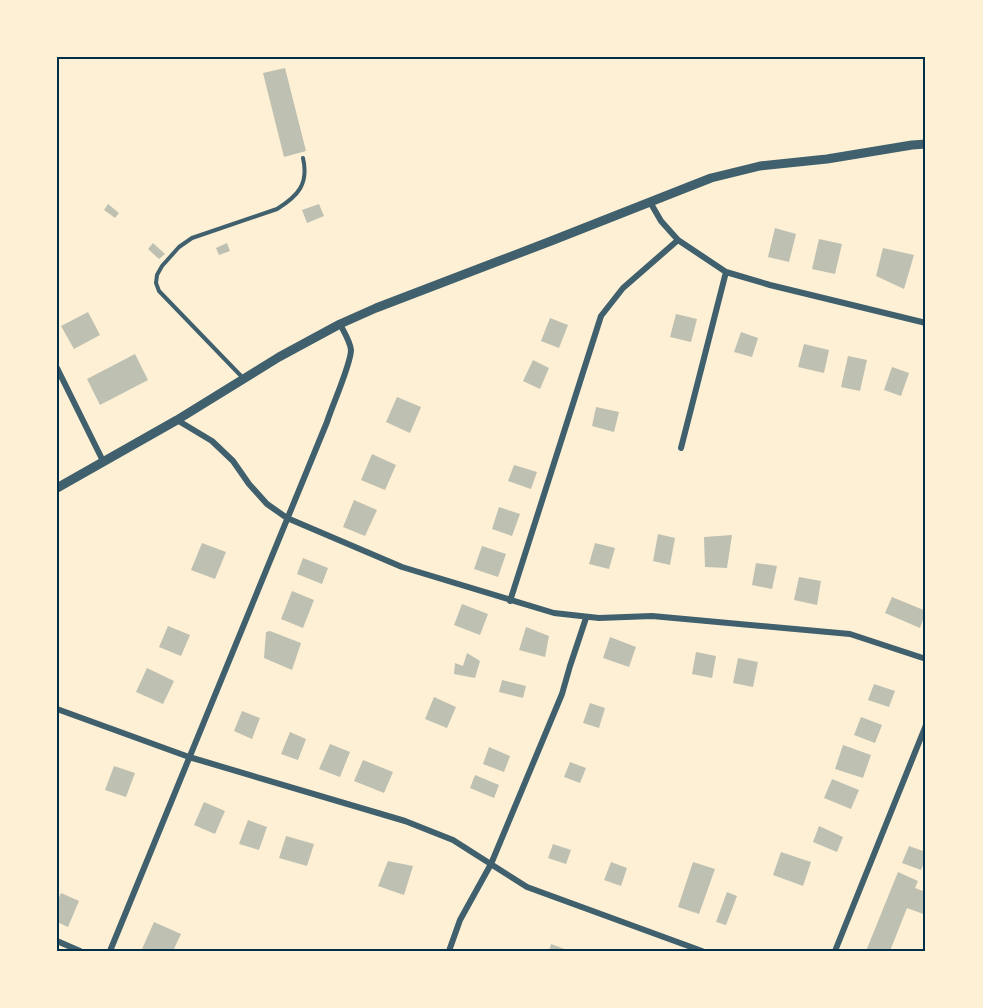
<svg xmlns="http://www.w3.org/2000/svg" width="983" height="1008" font-family="Barlow,sans-serif">
  <style>
    .building { fill: #bec0b2 }
    .lines { fill: none; stroke-linecap: round; stroke-linejoin: round }
    .service { stroke: #3f606c; stroke-width: 4 }
    .minor { stroke: #3f606c; stroke-width: 6 }
    .tertiary { stroke: #3f606c; stroke-width: 9 }
    .neatline { fill: none; stroke: #003049; stroke-width: 2 }
  </style>
  <rect width="100%" height="100%" fill="#fdf0d5"/>
  <path class="building" d="M285 68 306 151 284 157 263 73Z
    M108 204 119 213 115 218 104 210Z
    M319 204 324 216 307 223 302 210Z
    M775 228 796 234 789 262 768 257Z
    M819 239 842 244 835 274 812 269Z
    M153 243 165 254 159 259 148 249Z
    M227 243 230 251 219 255 216 248Z
    M883 248 914 255 904 289 876 276Z
    M88 312 100 335 74 349 61 326Z
    M676 314 697 319 691 342 670 337Z
    M550 318 568 325 559 348 541 341Z
    M741 332 758 338 752 357 734 352Z
    M804 344 829 350 824 373 798 367Z
    M135 354 148 380 100 405 87 379Z
    M848 356 867 360 860 391 841 387Z
    M533 360 549 368 540 389 523 381Z
    M892 367 909 373 901 396 884 390Z
    M397 397 421 407 410 433 386 422Z
    M596 407 619 412 614 432 592 426Z
    M372 454 396 465 385 490 361 480Z
    M514 465 537 472 531 489 508 481Z
    M354 500 377 510 365 536 343 527Z
    M499 507 520 514 512 536 492 529Z
    M658 534 675 538 670 565 653 561Z
    M732 535 727 568 705 567 704 537Z
    M202 543 226 552 215 579 191 570Z
    M595 543 615 548 609 569 589 564Z
    M482 546 506 554 498 577 474 569Z
    M303 558 328 568 322 584 297 574Z
    M756 563 777 566 772 589 752 585Z
    M799 577 821 581 817 605 794 600Z
    M292 591 314 600 303 628 281 619Z
    M892 597 926 611 920 628 885 613Z
    M462 604 488 614 480 635 454 625Z
    M168 626 190 635 181 656 159 647Z
    M526 627 549 636 545 657 519 650Z
    M270 631 301 643 292 670 264 658 266 632Z
    M610 637 636 647 629 667 603 658Z
    M696 652 716 656 712 678 692 674Z
    M467 653 480 661 475 678 454 674 455 663 463 666Z
    M738 658 758 662 753 687 733 683Z
    M147 668 174 681 163 704 136 692Z
    M502 680 526 686 523 698 499 692Z
    M874 684 895 691 889 707 868 700Z
    M434 697 456 707 447 728 425 719Z
    M590 703 605 708 599 728 583 723Z
    M242 711 260 718 252 739 234 731Z
    M861 717 882 725 875 743 854 735Z
    M290 732 306 739 298 760 281 754Z
    M330 744 350 752 340 777 319 769Z
    M843 745 871 755 863 778 835 769Z
    M489 747 510 756 504 772 483 764Z
    M363 760 393 772 384 793 354 781Z
    M570 762 586 768 580 783 564 777Z
    M114 766 135 773 126 797 105 790Z
    M475 775 499 785 494 798 470 788Z
    M832 779 859 790 851 809 824 798Z
    M204 802 225 811 215 834 194 825Z
    M248 820 267 827 259 850 239 844Z
    M819 826 843 837 837 852 813 842Z
    M286 836 314 844 307 866 279 858Z
    M553 844 571 850 566 864 548 858Z
    M909 846 926 852V858L921 870 902 863Z
    M781 852 811 862 803 886 773 875Z
    M388 861 413 866 404 895 378 886Z
    M611 862 627 868 621 886 604 880Z
    M693 862 715 869 699 914 678 907Z
    M898 872 918 881 915 888 926 892V915L907 908 890 951H866Z
    M727 892 737 896 726 925 716 922Z
    M61 893 79 901 68 927 57 922V902Z
    M154 922 181 934 173 951H147L142 949Z
    M551 944 570 951H549Z"/>
  <g class="lines">
    <path class="service" d="M243 378 159 291 156 283 157 275 162 266 179 247 192 238 277 209C298 196 309 184 303 158"/>
    <path class="minor" d="M650 202 661 221 678 240 726 272 770 285 926 323
      M57 368 103 461
      M177 420 212 441 233 461 249 484 267 504 287 518 402 567 554 613 599 618 652 616 850 634 926 659
      M681 448 726 272
      M510 601 601 316 623 288 678 240
      M57 709 189 757 405 821 453 840 527 887 702 951
      M57 941 80 951
      M110 951 327 422C332 406 351 364 351 350 350 341 344 332 340 324
      M449 951 460 920 491 864 562 694 570 666 586 618
      M835 951 926 725"/>
    <path class="tertiary" d="M57 488 177 420 279 357 340 324 376 308 551 241 711 178 760 166 827 159 912 145 926 144"/>
  </g>
  <rect width="983" height="1008" fill="none" stroke="#fdf0d5" stroke-width="117"/>
  <rect x="58" y="58" width="866" height="892" class="neatline"/>
</svg>
